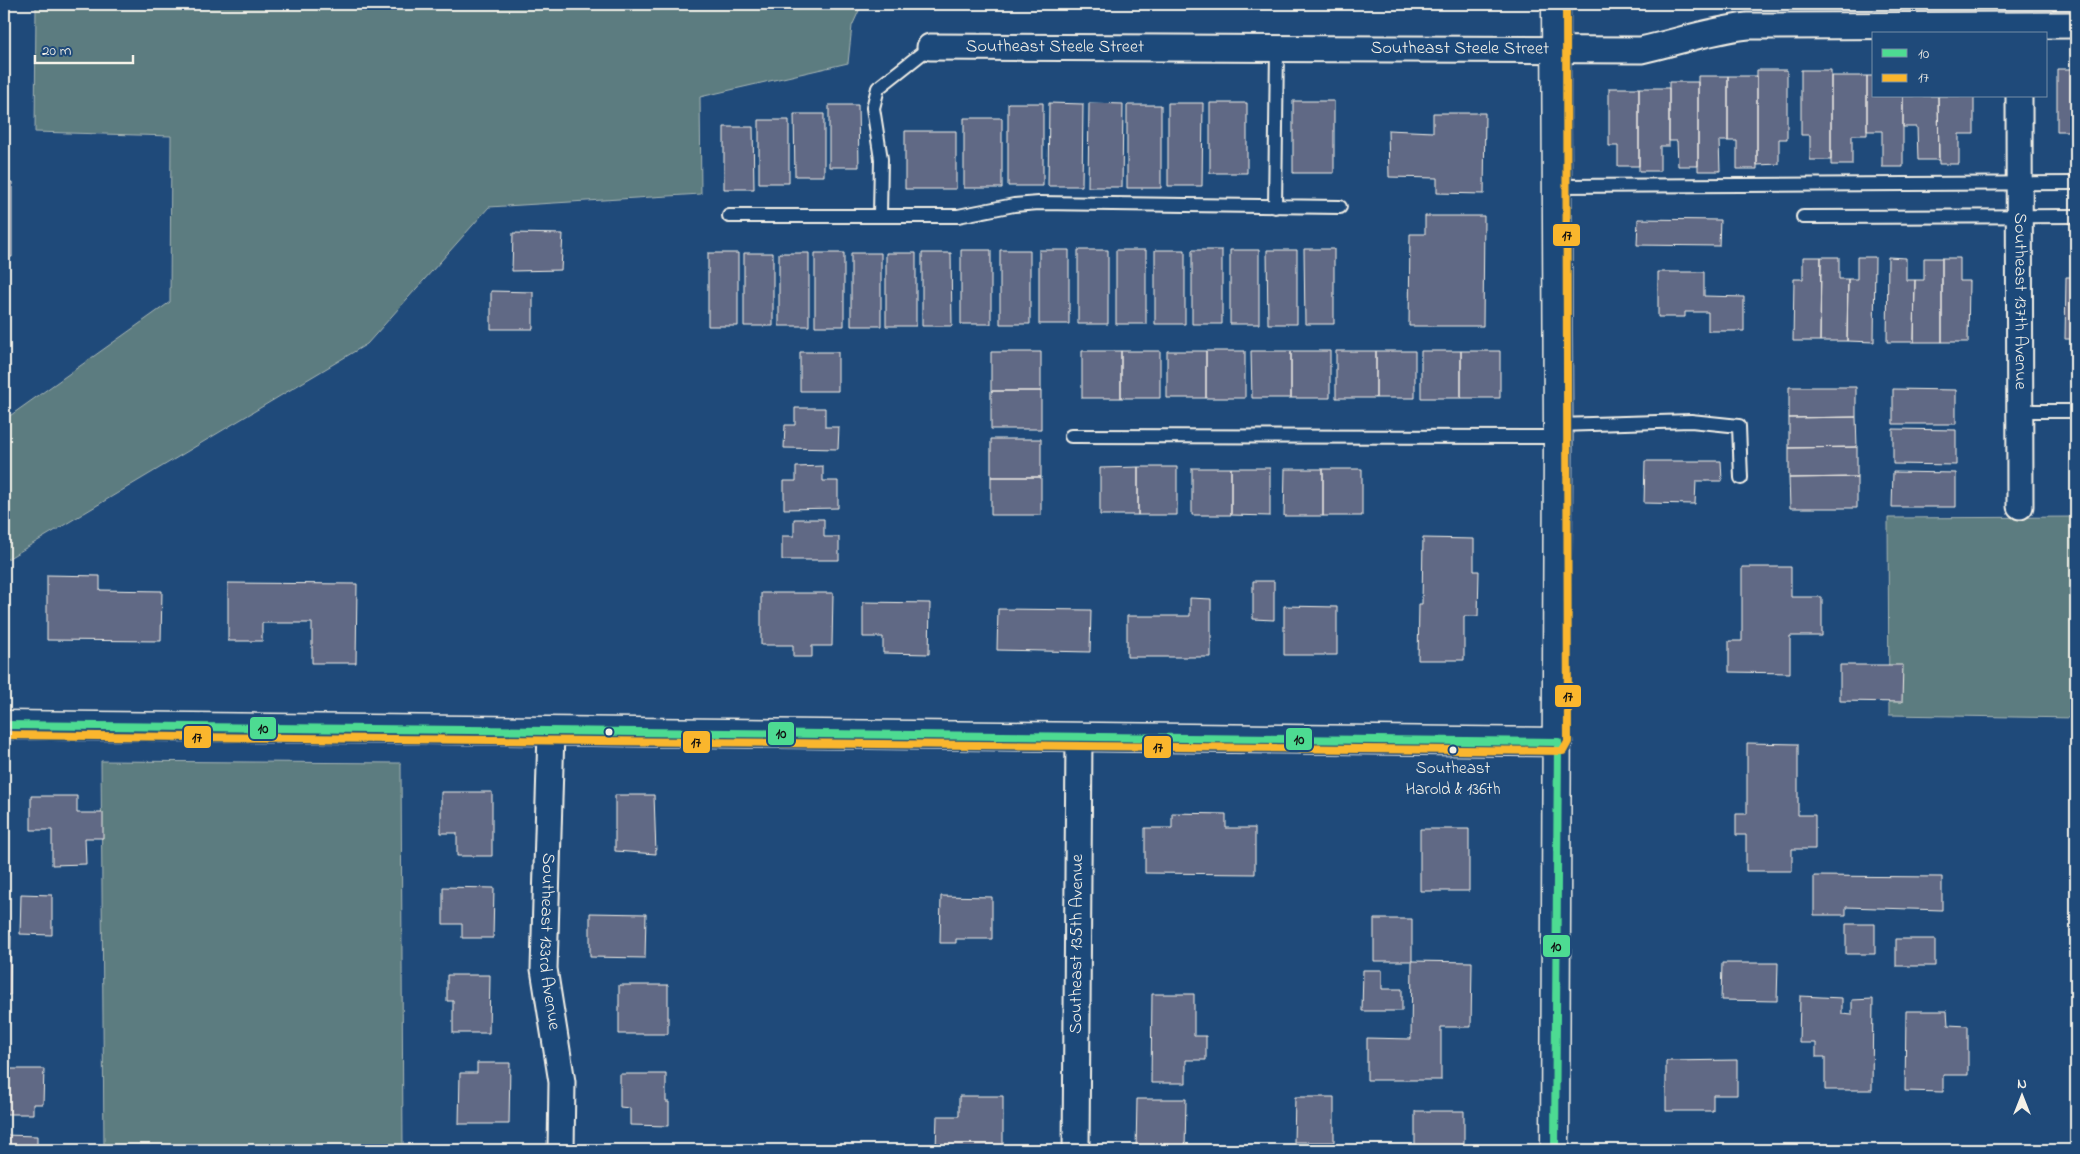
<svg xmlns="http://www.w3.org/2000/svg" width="2080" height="1154" font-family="'Indie Flower',sans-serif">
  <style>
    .green { fill: #5b7b80; stroke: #a8b6b4 }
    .building { fill: #616985; stroke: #f4f1e8 }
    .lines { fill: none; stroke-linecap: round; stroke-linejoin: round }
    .service-casing { stroke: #f4f1e8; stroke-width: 16 }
    .minor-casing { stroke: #f4f1e8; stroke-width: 29 }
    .tertiary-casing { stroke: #f4f1e8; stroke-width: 31 }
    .service { stroke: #1f4a7a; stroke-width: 12 }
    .minor { stroke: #1f4a7a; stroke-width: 25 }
    .tertiary { stroke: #1f4a7a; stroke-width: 28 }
    .bus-1-casing { stroke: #1f4a7a; stroke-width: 11 }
    .bus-2-casing { stroke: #1f4a7a; stroke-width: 11 }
    .bus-1 { stroke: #4ddb92; stroke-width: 8 }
    .bus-2 { stroke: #fab62d; stroke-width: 8 }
    .bus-dot { fill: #f4f1e8; stroke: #1f4a7a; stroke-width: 2 }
    .labels { text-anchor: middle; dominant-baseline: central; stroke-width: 4; stroke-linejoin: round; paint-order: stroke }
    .bus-label { font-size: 17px; fill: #f4f1e8; stroke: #1f4a7a }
    .street-label { font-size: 18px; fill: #f4f1e8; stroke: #1f4a7a }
    .line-badge { stroke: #1f4a7a; stroke-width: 2 }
    .pale-badge-label { font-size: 14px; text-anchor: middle; font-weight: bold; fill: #111 }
  </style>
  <rect width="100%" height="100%" fill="#1f4a7a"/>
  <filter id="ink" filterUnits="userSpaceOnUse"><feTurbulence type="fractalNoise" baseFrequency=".02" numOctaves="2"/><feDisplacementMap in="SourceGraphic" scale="10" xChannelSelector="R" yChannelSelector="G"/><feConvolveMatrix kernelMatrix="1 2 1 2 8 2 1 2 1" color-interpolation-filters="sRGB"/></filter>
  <g filter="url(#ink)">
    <path class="green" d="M36 4H343L700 8 701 4H862L852 26 848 63 700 97 701 194 489 207 367 344 4 561V420L170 302 171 136 35 132Z
      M2076 517V718L1889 715 1888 518Z
      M101 761 401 763 403 1150H104Z"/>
    <path class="building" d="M2057 69H2076V153H2072V131H2057Z
      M1757 70H1787V139H1779V164L1757 165Z
      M1801 70H1831V160H1810V135H1801Z
      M1698 76H1728V141H1719L1720 171H1698Z
      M1728 76H1757V169H1737V141H1728Z
      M1831 76H1867V135H1852V165H1831Z
      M1867 76H1874V96H1903V167H1882V131H1867Z
      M1669 82H1698V166H1678L1677 141H1669Z
      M1609 88H1639V166H1618V146H1609Z
      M1639 88H1669V146H1660V171H1639Z
      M1903 96H1938L1939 160H1918L1917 127H1903Z
      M1938 96H1974V134H1959V164H1939Z
      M1293 101H1334V173H1293Z
      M1008 103H1043V186H1008Z
      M1049 103 1083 104 1082 186H1048Z
      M1089 103 1123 104 1122 187H1088Z
      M1168 103H1203L1202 186H1168Z
      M1210 103H1247V173H1210Z
      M829 105H858L859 167H829Z
      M1127 105H1161V188H1127Z
      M1433 113H1485L1484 194 1437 193V178L1389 177 1388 130 1433 132Z
      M794 114H824V176H795Z
      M964 118H1002V188H964Z
      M759 120H789V183H759Z
      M724 127H753L754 189H724Z
      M905 131H956V189H905Z
      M4 182H12V257H4Z
      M1425 216H1484L1483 326H1409L1410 234H1425Z
      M1638 219 1720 220 1719 246 1637 245Z
      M513 233 563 234 561 270 512 271Z
      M1304 249H1334V324H1305Z
      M961 250H991V324H961Z
      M1000 250H1030V324H1000Z
      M1039 250H1069V324H1039Z
      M1078 250H1108V324H1078Z
      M1116 250H1146V324H1116Z
      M1155 250H1185V324H1155Z
      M1192 250H1222V324H1192Z
      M1230 250H1259V324H1230Z
      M1267 250H1297V324H1268Z
      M708 253H738V326H708Z
      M744 253H773V326H744Z
      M779 253H809V326H779Z
      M815 253H844V326H815Z
      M851 253H881V326H851Z
      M886 253H916V326H886Z
      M922 253H951L952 326H922Z
      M2075 255 2076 339H2065L2066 277H2075Z
      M1803 257H1821L1820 341H1793L1794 279H1803Z
      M1821 257H1839V279H1848L1847 341H1820Z
      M1857 257H1875L1874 342 1847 341 1848 279H1857Z
      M1888 257 1906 258V280H1915L1914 342H1887Z
      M1924 258H1942V342H1914L1915 280H1924Z
      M1942 258H1960V281H1969L1968 342H1942Z
      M1658 272H1704V296L1744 297V331H1708V312H1685V317H1658Z
      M491 291 533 292V329H491Z
      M1082 351H1121V398H1082Z
      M1121 351H1160V398H1121Z
      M1167 351H1206V398H1167Z
      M1206 351H1245V398H1206Z
      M1251 351H1291V398H1252Z
      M1291 351H1330V398H1291Z
      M1336 351H1376V398H1336Z
      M1376 351H1415V398H1376Z
      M1421 351H1461V398H1421Z
      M1461 351H1500V398H1461Z
      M800 352H838V391H800Z
      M991 352H1041V391H991Z
      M1789 387H1856V417L1789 418Z
      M1893 389 1956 390V424H1893Z
      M991 391H1041V429H991Z
      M795 408H825V427H839L838 449 784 448 785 425H795Z
      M1856 417 1857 447 1789 448V418Z
      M1893 429 1956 430V465L1893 464Z
      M991 439H1041V477H991Z
      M1857 447V477L1789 478V448Z
      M1645 461H1721L1722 481H1696L1695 504 1644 503Z
      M823 466V481H838V508L784 509V481H796V467Z
      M1138 467V515H1100V468Z
      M1138 467H1177V515H1138Z
      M1192 468H1231V515H1192Z
      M1231 468H1270V516L1231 515Z
      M1285 469H1323V516H1284Z
      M1323 469H1362V516H1323Z
      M1893 472 1956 473V507H1892Z
      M991 477H1041V515H991Z
      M1857 477V508H1790L1789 478Z
      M794 519H824V537H839V560H782V536H794Z
      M1423 538 1474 539V571H1479L1478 616H1464V660H1418L1419 604H1422Z
      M1742 567H1791V597H1822V636H1790V673L1729 672V641H1742Z
      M47 575 100 576V590L162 591 161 641 47 640Z
      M1253 581H1274V620L1253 619Z
      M228 583 357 584 356 663H312V623H262V641H228Z
      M761 593H833L832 646H812V657H793V645H761Z
      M1190 598 1211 599V657H1127V616H1190Z
      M863 602 930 603 929 654 883 653V637H863Z
      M1284 606 1337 607V655H1284Z
      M998 609 1091 610 1090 652 997 650Z
      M1840 665H1903L1902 702 1840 701Z
      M1747 743 1798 744V815H1815V849H1792V871H1746V835H1736V814H1747Z
      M441 792H492V856H457V833H441Z
      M615 795H654L656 854 615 851Z
      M31 796H77V813H103V838H85L86 864 52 865V830H31Z
      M1172 813 1226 814V828H1255V874L1145 873V828H1172Z
      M1420 829H1469V891H1420Z
      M1814 876 1942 877V910L1846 907V915H1814Z
      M443 887 494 888 493 938H462V924H443Z
      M21 894 52 895V935L20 934Z
      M941 896 992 897V939H956V943H940Z
      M590 913 646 914 645 958 590 957Z
      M1374 919H1412V961H1374Z
      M1846 924H1875V954H1846Z
      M4 936H11L10 995H4Z
      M1896 939H1935V966H1896Z
      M1412 961 1472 962 1471 1027H1441V1080H1367V1038L1411 1039Z
      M1722 963H1778L1777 1001 1721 1000Z
      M1363 970H1382V989H1402V1011H1362Z
      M447 975H490L489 1033H453V1001H447Z
      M619 985H668V1034H619Z
      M1152 994H1194V1036H1206V1060H1186V1083H1151Z
      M1800 996 1842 998V1014L1852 1015V1000L1873 999 1872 1090H1825V1057H1816V1043H1799Z
      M1906 1011H1947L1948 1025 1968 1026V1075H1943V1092L1905 1091Z
      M1737 1060V1095H1713V1111H1666V1061Z
      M477 1063H510L509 1124H459L460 1073H477Z
      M4 1069H44L43 1104H33V1114H4Z
      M620 1074H666V1102H669V1126L630 1125V1108L620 1107Z
      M959 1096H1003V1150H936L937 1116H959Z
      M1295 1097H1334V1142H1294Z
      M1137 1099H1186L1185 1150H1136Z
      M1415 1111H1464V1148H1415Z
      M4 1135 37 1136V1150H4Z
      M450 1147H510V1150H450Z"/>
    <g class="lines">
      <defs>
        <path id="service" d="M1557 186 2076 183
          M1275 207 1277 48
          M880 215 881 159 873 108 878 88 930 47
          M729 216H958L1014 205 1039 203 1340 207
          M1803 217 2076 216
          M2020 411H2076
          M1558 425 1691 421 1739 426 1741 478
          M1071 436 1558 437"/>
        <g id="minor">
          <path id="s1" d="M930 47 1641 50C1677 42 1711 30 1748 26L2076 25"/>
          <path id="s2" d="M2019 96 2020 506"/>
          <path id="s3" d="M551 732 544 969 562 1082 561 1150"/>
          <path id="s4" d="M1076 1150 1079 737"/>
        </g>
        <path id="tertiary" d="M4 725 1558 742
          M1555 1150 1558 437 1556 4"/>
      </defs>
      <use href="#service" class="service-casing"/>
      <use href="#minor" class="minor-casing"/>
      <use href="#tertiary" class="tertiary-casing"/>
      <use href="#service" class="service"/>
      <use href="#minor" class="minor"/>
      <use href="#tertiary" class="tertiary"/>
      <defs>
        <path id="bus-1" d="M4 725 1558 742
          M1555 1150 1558 742"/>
        <path id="bus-2" d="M4 735 1563 751 1568 742 1566 4"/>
      </defs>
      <use href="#bus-1" class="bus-1-casing"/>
      <use href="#bus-2" class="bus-2-casing"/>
      <use href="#bus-1" class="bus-1"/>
      <use href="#bus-2" class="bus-2"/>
    </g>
  </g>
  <g class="bus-dot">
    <circle cx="609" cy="732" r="4.5"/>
    <circle cx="1453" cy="750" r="4.5"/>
  </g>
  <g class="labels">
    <g class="bus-label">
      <text x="1453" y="768">Southeast<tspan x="1453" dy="21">Harold &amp; 136th</tspan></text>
    </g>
    <g class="street-label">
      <text stroke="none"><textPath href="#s1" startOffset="125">Southeast Steele Street</textPath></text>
      <text stroke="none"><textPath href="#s1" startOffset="530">Southeast Steele Street</textPath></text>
      <text stroke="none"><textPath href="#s2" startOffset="205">Southeast 137th Avenue</textPath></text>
      <text stroke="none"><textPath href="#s3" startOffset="210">Southeast 133rd Avenue</textPath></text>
      <text stroke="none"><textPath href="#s4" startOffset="206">Southeast 135th Avenue</textPath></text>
    </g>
  </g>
  <g class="line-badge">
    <rect x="1552" y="223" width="29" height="24" rx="5" fill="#fab62d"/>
    <rect x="1554" y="684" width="28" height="24" rx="5" fill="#fab62d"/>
    <rect x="249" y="716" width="28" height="24" rx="5" fill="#4ddb92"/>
    <rect x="767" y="721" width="28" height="25" rx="5" fill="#4ddb92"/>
    <rect x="183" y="725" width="29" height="24" rx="5" fill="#fab62d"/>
    <rect x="1285" y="727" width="28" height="24" rx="5" fill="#4ddb92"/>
    <rect x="682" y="730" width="29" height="24" rx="5" fill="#fab62d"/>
    <rect x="1143" y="735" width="29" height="24" rx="5" fill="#fab62d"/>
    <rect x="1542" y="934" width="29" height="24" rx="5" fill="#4ddb92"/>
  </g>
  <g class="pale-badge-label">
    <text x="1567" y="240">17</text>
    <text x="1568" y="701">17</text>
    <text x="263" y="733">10</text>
    <text x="781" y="738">10</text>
    <text x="197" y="742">17</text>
    <text x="1299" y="744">10</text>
    <text x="696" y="747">17</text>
    <text x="1158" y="752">17</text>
    <text x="1556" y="951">10</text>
  </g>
  <rect width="2080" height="1154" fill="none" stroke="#1f4a7a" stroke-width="20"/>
  <rect x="10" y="10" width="2060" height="1134" fill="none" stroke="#f4f1e8" stroke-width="2" filter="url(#ink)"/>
  <rect x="1872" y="32" width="175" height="65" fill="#1f4a7a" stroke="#748da6"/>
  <rect x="1882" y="49" width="25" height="8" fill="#4ddb92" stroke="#748da6"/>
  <text x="1918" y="58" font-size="15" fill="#f4f1e8">10</text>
  <rect x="1882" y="74" width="25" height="8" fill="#fab62d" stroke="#748da6"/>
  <text x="1918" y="82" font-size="15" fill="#f4f1e8">17</text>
  <g transform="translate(2022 1096)" stroke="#1f4a7a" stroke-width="4" paint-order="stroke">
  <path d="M0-4L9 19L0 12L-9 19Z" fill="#f4f1e8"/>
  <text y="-8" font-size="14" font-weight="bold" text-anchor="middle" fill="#f4f1e8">N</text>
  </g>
  <path d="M35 55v8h98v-8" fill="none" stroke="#f4f1e8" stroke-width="2.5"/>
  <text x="42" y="55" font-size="15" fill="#f4f1e8" stroke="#1f4a7a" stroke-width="4" paint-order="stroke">20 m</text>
</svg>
